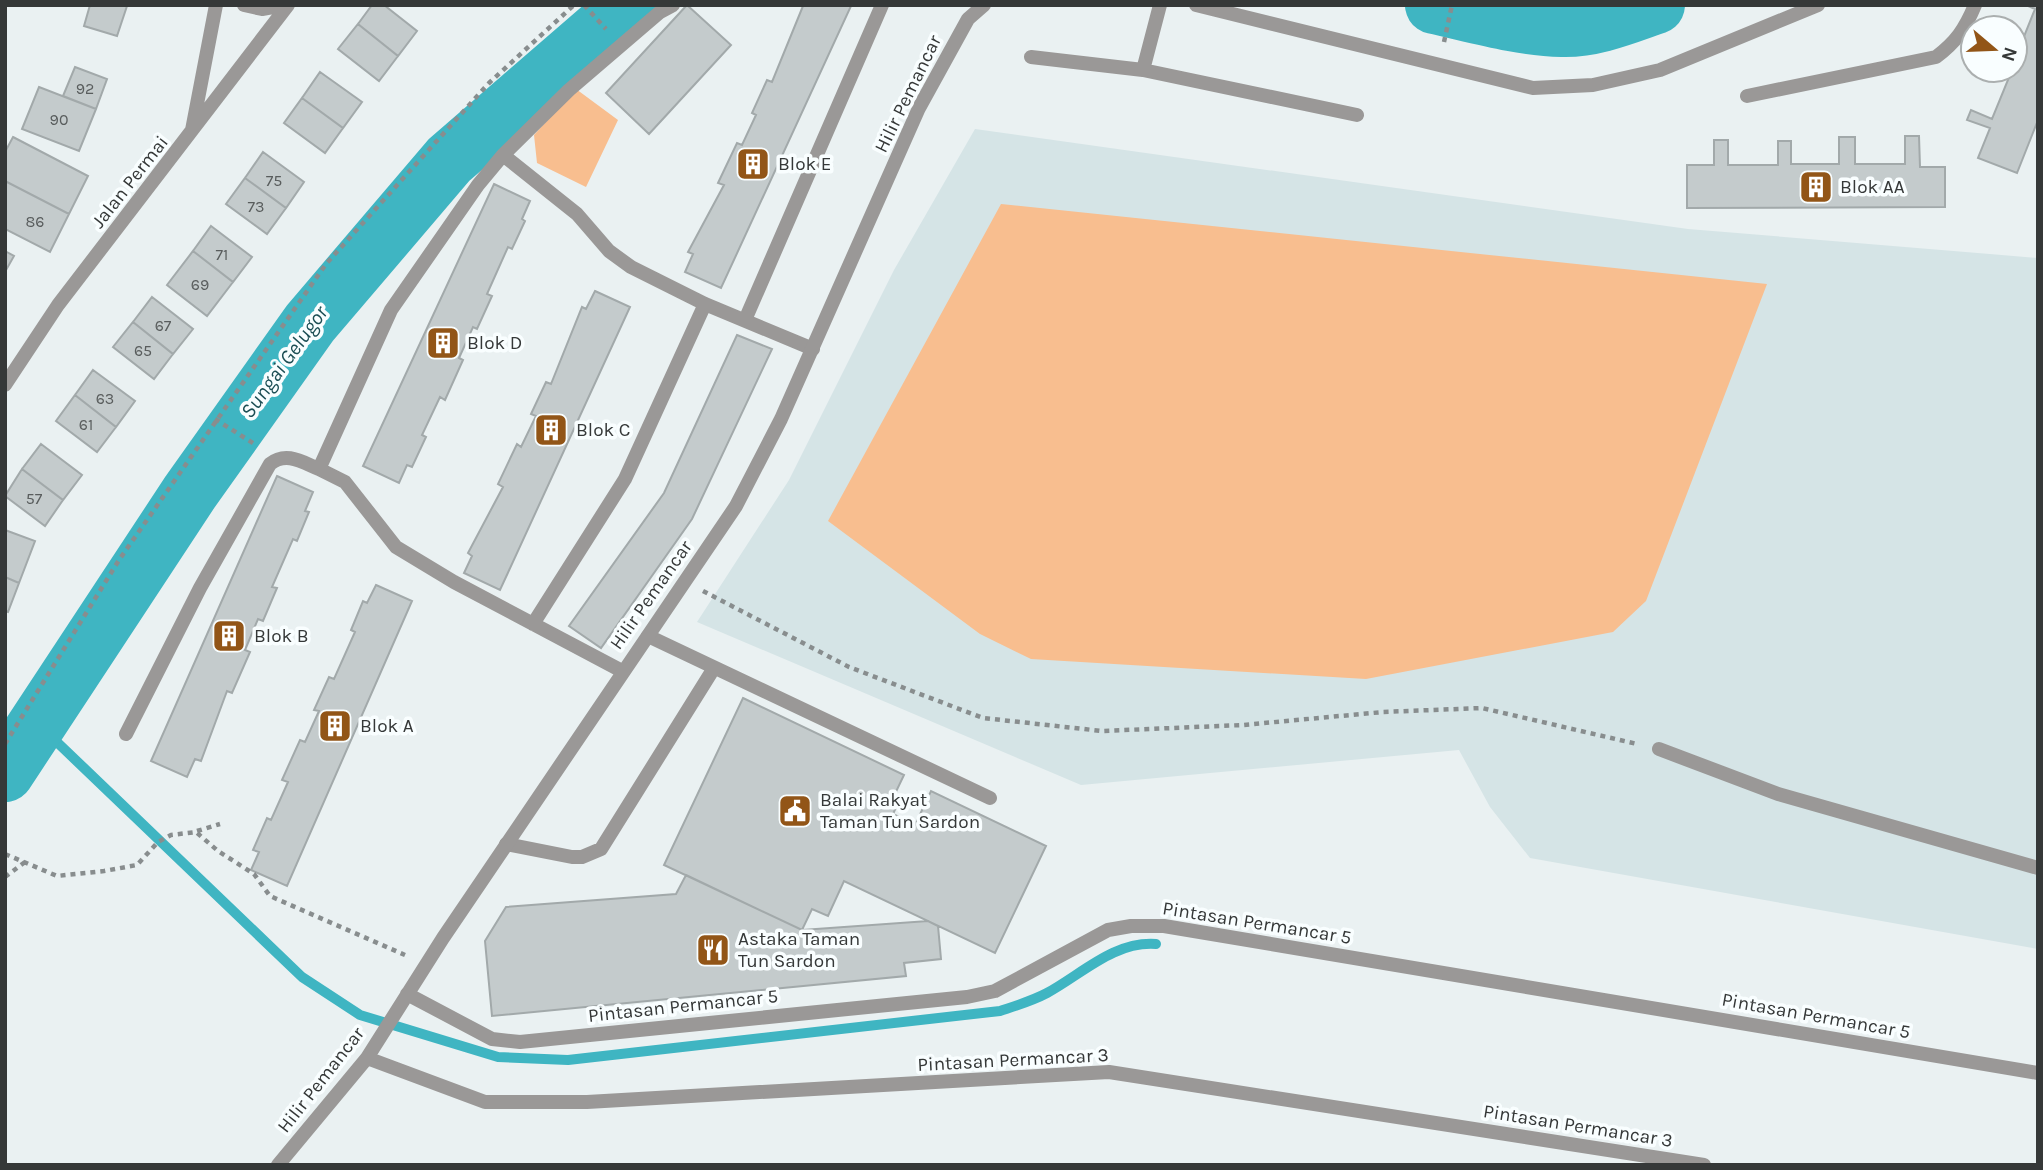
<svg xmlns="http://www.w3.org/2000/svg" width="2043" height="1170" font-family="Karla,sans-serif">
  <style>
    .built { fill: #d5e4e6 }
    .green { fill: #f8be8f }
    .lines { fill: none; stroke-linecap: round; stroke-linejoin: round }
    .stream { stroke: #3fb5c2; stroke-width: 10 }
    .river { stroke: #3fb5c2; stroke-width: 58 }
    .building { fill: #c4cbcc; stroke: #a2a9aa; stroke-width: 2 }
    .path { stroke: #888d8e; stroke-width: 4.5; stroke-dasharray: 5 5; stroke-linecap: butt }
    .service { stroke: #9a9897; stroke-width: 14 }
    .minor { stroke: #9a9897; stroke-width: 14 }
    .labels { text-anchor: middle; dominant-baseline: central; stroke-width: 7; stroke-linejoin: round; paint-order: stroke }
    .number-label { font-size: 16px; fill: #595d5d }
    .street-label { font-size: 19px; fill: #353838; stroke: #f9feff }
    .poi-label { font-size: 19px; fill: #353838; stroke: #f9feff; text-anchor: start }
    .water-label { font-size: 21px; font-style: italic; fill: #1d4f55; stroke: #f9feff }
  </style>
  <rect width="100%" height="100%" fill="#eaf1f2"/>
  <path class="built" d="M975 129 1688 229 2038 258V949L1530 858 1490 807 1459 750 1081 785 697 622 789 480 894 270Z"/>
  <path class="green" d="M576 89 618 120 586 187 537 163 534 135Z
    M1001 204 1767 284 1646 601 1613 632 1366 679 1031 659 980 634 828 521Z"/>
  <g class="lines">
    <path class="stream" d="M37 723 302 977 360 1015 498 1057 568 1060 1000 1011C1015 1006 1032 1001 1047 993 1082 974 1114 941 1156 944"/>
    <path class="river" d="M1434 5C1475 14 1519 27 1562 28 1594 29 1627 15 1656 5
      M5 773 190 492 310 323 449 160 628 5"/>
  </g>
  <path class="building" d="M90 5 127 6 117 36 84 26Z
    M372 5H384L417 31 398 56 358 24Z
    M687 5 731 45 649 134 606 93Z
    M808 5 851 6 721 288 685 272 693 254 688 252 724 185 718 183 737 143 742 145 756 115 752 113 767 80 772 82 803 6Z
    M2026 5H2038V120L2017 173 1978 158 1990 128 1967 120 1971 110 1992 119 2012 70H2015V59L2035 9Z
    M358 24 398 56 379 81 338 49Z
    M75 67 107 79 96 109 63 96Z
    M320 72 362 102 343 128 302 98Z
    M39 87 96 109 79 151 22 129Z
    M302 98 343 128 325 153 284 123Z
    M1905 136H1919L1920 167H1945V207L1687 208V165H1714V140H1728V165H1778V141H1791V164H1839V137H1855V164H1905Z
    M13 137 88 176 69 214 5 181V152Z
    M263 152 304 182 286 208 245 178Z
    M245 178 286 208 267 234 226 204Z
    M5 181 69 214 50 252 5 229Z
    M494 184 530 201 522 219 525 221 512 249 508 247 487 294 492 296 477 329 473 327 459 358 463 360 445 400 440 397 422 435 426 437 412 467 407 465 399 483 363 466Z
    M211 226 252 257 233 282 193 251Z
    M5 251 14 256 5 272Z
    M193 251 233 282 207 316 167 285Z
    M595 291 630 307 500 590 464 573 472 556 468 553 503 487 498 484 517 444 521 447 536 416 531 414 546 382 551 384 582 307 586 309Z
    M152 297 193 329 173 354 133 322Z
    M133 322 173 354 154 379 113 347Z
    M737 335 772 349 692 519 601 648 569 626 664 493Z
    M93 370 135 401 116 427 75 395Z
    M75 395 116 427 97 452 56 421Z
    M41 444 82 475 63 500 22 469Z
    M22 469 63 500 45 526 5 496Z
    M277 476 313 492 305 511 309 512 297 541 293 539 272 587 277 588 263 621 258 619 245 650 250 652 232 693 227 691 201 761 195 759 187 777 151 761Z
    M5 530 35 541 19 583 5 577Z
    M5 577 19 583 8 612 5 611Z
    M376 585 412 601 287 886 251 870 259 852 253 850 267 818 271 820 288 782 282 780 300 740 305 742 319 711 314 710 329 677 334 679 355 632 351 630 363 601 367 603Z
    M743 698 904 775 892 800 898 803 893 814 915 825 931 791 1046 846 995 953 844 881 828 916 812 909 802 930 664 865Z
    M686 875 802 930 928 921 938 926 941 959 904 963 906 976 492 1016 485 941 506 907 676 894Z"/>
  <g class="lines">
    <path class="path" d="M584 5 606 29
      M1444 42 1452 5
      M215 419 256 445
      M703 591 849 667 983 718 1102 731 1243 725 1383 712 1482 708 1637 744
      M5 744 119 560 326 264 489 83 574 5
      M197 831 220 824
      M5 854 57 876 104 871 137 865 158 842 171 835 196 832 218 851 254 874 270 896 405 955
      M5 877 25 862"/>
    <path class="service" d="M673 5 660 12 569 90 503 155 577 214 609 251 631 267 705 304 813 349
      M1031 57 1143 70 1357 115
      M1143 70 1160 5
      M1747 96 1936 57C1956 42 1965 29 1975 5
      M503 155 478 185 391 310 319 469 345 482 396 547 454 582 622 671
      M745 320 882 5
      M533 624 625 479 705 304
      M648 636 990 798
      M126 734 200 588 270 464C286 451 302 462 319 469
      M1659 749 1778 794 2038 868
      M506 844 572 857H582L601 849 714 668"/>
    <path class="minor" d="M244 5 262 9 284 5
      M1196 5 1533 88 1593 85 1660 70 1818 5
      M192 130 216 5
      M5 385 58 305 288 5
      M407 994 492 1039 520 1042 967 997 995 991 1108 930 1131 926H1164L2038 1073
      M367 1058 485 1102H587L1109 1072 1704 1165
      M278 1165 367 1058 443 938 736 506 781 419 919 108 968 19 984 5"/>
  </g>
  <defs>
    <symbol id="building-square" viewBox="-11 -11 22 22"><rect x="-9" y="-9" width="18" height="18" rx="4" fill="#925517" stroke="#f9feff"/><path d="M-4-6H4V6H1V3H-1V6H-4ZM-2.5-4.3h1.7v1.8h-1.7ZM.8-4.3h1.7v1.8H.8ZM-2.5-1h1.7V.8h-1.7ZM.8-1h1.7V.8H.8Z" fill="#fff"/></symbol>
    <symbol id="civic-square" viewBox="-11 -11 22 22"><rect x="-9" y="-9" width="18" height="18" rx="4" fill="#925517" stroke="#f9feff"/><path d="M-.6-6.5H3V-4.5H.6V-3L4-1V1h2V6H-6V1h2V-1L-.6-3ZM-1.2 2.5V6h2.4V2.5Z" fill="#fff"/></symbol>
    <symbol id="restaurant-square" viewBox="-11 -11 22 22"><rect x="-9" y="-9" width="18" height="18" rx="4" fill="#925517" stroke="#f9feff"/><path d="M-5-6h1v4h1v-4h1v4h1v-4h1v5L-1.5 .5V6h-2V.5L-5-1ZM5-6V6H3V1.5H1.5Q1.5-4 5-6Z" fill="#fff"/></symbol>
  </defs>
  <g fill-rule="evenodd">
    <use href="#building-square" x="734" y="145" width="38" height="38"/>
    <use href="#building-square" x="1797" y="168" width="38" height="38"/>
    <use href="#building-square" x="424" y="324" width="38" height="38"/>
    <use href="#building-square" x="532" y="411" width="38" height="38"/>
    <use href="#building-square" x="210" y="617" width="38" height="38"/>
    <use href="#building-square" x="316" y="707" width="38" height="38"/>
    <use href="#civic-square" x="776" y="792" width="38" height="38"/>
    <use href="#restaurant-square" x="694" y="931" width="38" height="38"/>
  </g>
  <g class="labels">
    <g class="number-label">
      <text x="85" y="88">92</text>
      <text x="59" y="119">90</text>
      <text x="274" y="180">75</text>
      <text x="256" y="206">73</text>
      <text x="35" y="221">86</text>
      <text x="222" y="254">71</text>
      <text x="200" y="284">69</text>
      <text x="163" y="325">67</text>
      <text x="143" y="350">65</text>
      <text x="105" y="398">63</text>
      <text x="86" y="424">61</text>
      <text x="34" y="498">57</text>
    </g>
    <g class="street-label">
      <text transform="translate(908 94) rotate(-64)">Hilir Pemancar</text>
      <text transform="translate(130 182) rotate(-52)">Jalan Permai</text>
      <text transform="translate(651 595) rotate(-55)">Hilir Pemancar</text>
      <text transform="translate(1257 923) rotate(9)">Pintasan Permancar 5</text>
      <text transform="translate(683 1006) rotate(-6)">Pintasan Permancar 5</text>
      <text transform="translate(1816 1016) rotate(10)">Pintasan Permancar 5</text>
      <text transform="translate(1013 1060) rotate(-3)">Pintasan Permancar 3</text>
      <text transform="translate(321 1080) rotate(-52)">Hilir Pemancar</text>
      <text transform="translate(1578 1126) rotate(9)">Pintasan Permancar 3</text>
    </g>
    <g class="poi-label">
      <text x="778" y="164">Blok E</text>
      <text x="1840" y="187">Blok AA</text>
      <text x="467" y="343">Blok D</text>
      <text x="576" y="430">Blok C</text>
      <text x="254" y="636">Blok B</text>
      <text x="360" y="726">Blok A</text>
      <text x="820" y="800">Balai Rakyat<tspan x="820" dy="22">Taman Tun Sardon</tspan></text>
      <text x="738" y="939">Astaka Taman<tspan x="738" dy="22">Tun Sardon</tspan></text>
    </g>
    <g class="water-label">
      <text transform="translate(284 362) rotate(-54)">Sungai Gelugor</text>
    </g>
  </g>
  <rect width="2043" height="1170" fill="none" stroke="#353838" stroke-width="14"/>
  <g transform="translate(1994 49) rotate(109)"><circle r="33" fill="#f9feff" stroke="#abafaf" stroke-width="2"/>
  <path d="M0-5L12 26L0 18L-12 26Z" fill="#925517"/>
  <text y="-10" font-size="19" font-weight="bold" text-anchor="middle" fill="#353838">N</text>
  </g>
</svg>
